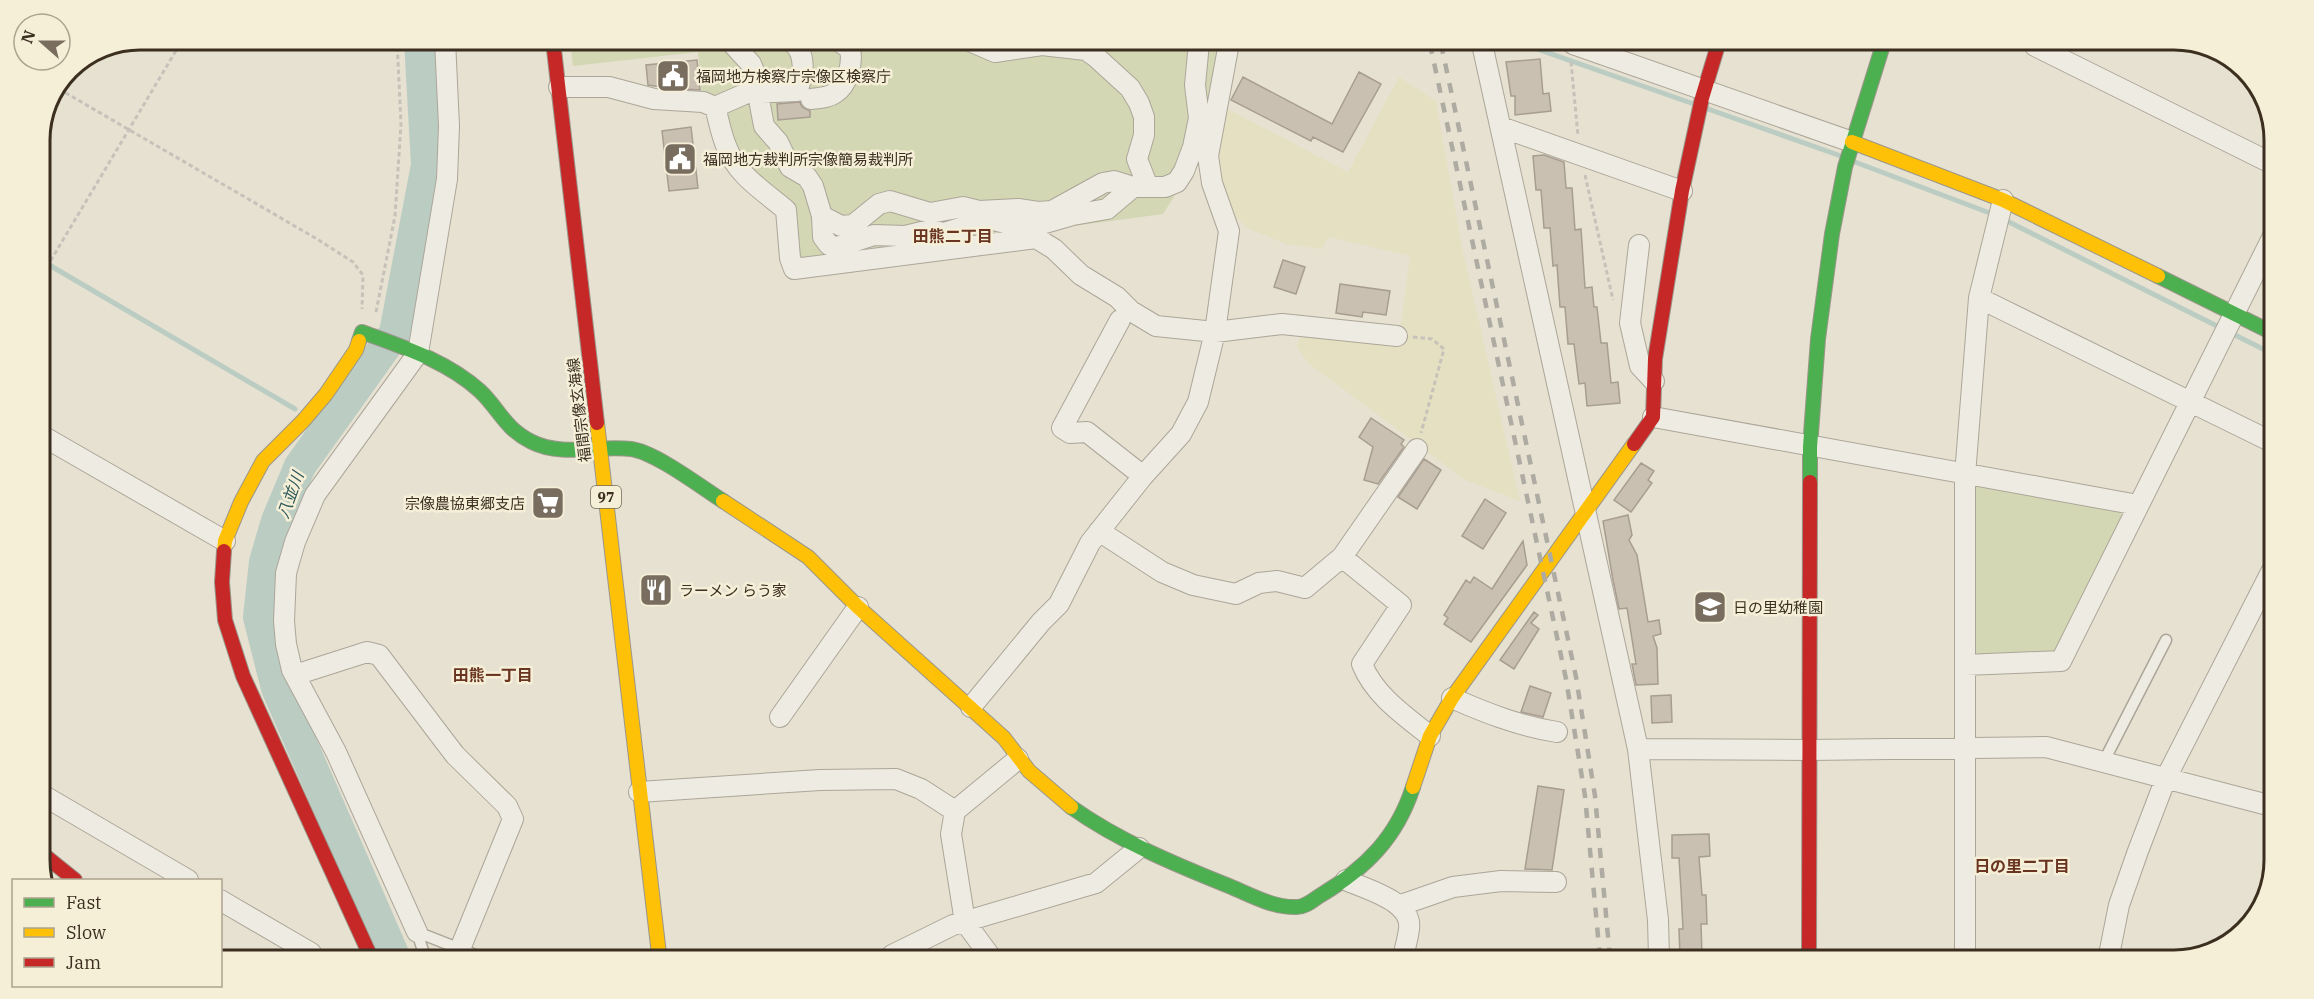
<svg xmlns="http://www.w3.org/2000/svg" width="2314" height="999" font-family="'IBM Plex Serif','Noto Sans JP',serif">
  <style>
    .farmland { fill: #e5e0c2 }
    .green { fill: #d3d7b4 }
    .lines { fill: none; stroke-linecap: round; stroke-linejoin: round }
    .stream { stroke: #bbccc3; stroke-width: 5 }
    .river { stroke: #bbccc3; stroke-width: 32 }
    .building { fill: #cac0b2; stroke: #a79d90; stroke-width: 1.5 }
    .lane-casing { stroke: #aca699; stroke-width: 13 }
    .street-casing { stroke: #aca699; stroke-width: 22 }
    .fast-casing { stroke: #9b968a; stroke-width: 16 }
    .slow-casing { stroke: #9b968a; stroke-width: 16 }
    .jam-casing { stroke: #9b968a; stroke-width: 16 }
    .path { stroke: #c7c2b9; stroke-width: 3; stroke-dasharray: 4.5 3; stroke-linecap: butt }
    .lane { stroke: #eeebe2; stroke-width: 10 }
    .street { stroke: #eeebe2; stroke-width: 20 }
    .fast { stroke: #4caf50; stroke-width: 14 }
    .slow { stroke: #ffc107; stroke-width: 14 }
    .jam { stroke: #c62828; stroke-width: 14 }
    .rail { stroke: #aeaba2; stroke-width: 4.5; stroke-dasharray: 10 10; stroke-linecap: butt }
    .labels { text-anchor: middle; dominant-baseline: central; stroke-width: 5; stroke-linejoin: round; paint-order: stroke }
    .shield { fill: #f6efd8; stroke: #746957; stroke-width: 1.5 }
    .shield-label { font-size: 14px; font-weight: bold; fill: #3c2f20 }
    .poi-label { font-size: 15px; fill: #3c2f20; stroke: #f6efd8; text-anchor: start }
    .street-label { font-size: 15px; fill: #3c2f20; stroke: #f6efd8 }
    .neighbourhood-label { font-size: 16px; font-weight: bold; fill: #693420; stroke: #f6efd8 }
    .water-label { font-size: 16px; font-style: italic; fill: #305b5b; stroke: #f6efd8 }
    .rim { fill: none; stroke: #3c2f20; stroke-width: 3 }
  </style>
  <rect width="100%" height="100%" fill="#e6e1d1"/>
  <path class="farmland" d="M1399 77 1436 101 1463 252 1520 501 1465 480 1308 363 1297 346 1302 333 1399 339 1410 256 1329 237 1322 249 1286 244 1247 228 1231 213 1218 170V146L1226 108 1348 172Z"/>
  <path class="green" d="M570 41 1221 43 1201 154 1163 214 799 263 792 210 745 168 702 97 698 52 573 66Z
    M1978 484 2117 509 2124 517 2058 650 2049 655 1978 659 1971 649 1972 492Z"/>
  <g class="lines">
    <path class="stream" d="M1523 44 1691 103
      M1708 109 1841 156
      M1855 162 1995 215
      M2003 219 2273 354
      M39 259 295 409"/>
    <path class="river" d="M393 954 277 688 259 617 265 562 277 521 300 466 395 333 427 165 420 40"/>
  </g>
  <path class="building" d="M1540 59 1543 94 1549 93 1551 111 1515 115V96H1511L1506 62Z
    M697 60 700 90 683 89V86L670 88 648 85 646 65Z
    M1359 72 1381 84 1343 152 1313 137 1311 141 1231 100 1243 77 1332 124Z
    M800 102 802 107 810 111V117L778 120 777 104Z
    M691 127 698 188 669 191 662 131Z
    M1544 155 1564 162 1566 188H1572L1575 230 1581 229 1585 288 1592 287 1594 307H1597L1601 343H1607L1611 383 1618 382 1620 403 1587 406 1585 383 1579 384 1574 344H1568L1565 307H1560L1557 265 1553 266 1550 228H1544L1541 190H1536L1533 156Z
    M1283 260 1305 267 1296 294 1274 287Z
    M1340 284 1390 291 1386 315 1363 312 1362 317 1336 313Z
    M1371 418 1404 440 1401 444 1404 447 1378 484 1364 480 1373 447 1359 437Z
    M1424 459 1441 470 1417 509 1398 497Z
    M1641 463 1654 471 1648 480 1652 483 1631 512 1614 500Z
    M1485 499 1506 513 1483 549 1462 536Z
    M1628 515 1632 535 1629 540 1637 555 1648 622 1659 620 1661 634 1653 636 1657 648 1658 684 1636 685 1632 664H1636L1627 608 1619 609 1613 580 1603 521Z
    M1523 541 1527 565 1471 642 1444 624 1448 618 1444 615 1466 580 1470 583 1474 577 1492 589Z
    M1534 612 1538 615 1531 623 1539 629 1514 669 1500 660Z
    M1530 686 1551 693 1543 717 1521 712Z
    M1671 695 1672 722 1652 723 1651 696Z
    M1538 786 1564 790 1552 870 1525 869Z
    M1709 834 1710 856 1699 857 1702 895H1706L1707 924H1701L1702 955H1680L1679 929H1683L1681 890 1679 858H1672V835Z"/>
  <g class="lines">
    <defs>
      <path id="lane" d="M2104 761 2166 640
        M417 932 473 954
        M417 932 424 954"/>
      <path id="street" d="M730 41 751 64 757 78 758 94 764 126 778 142 790 167 807 177 813 186 822 216 841 226 853 225 879 204 890 201 930 213 963 207 979 211 1018 209 1038 212 1052 211 1103 183 1114 181 1133 187H1165L1177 182 1184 171 1193 147 1199 118 1213 122
        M972 42 995 52 1042 45 1086 50 1096 57 1130 88 1139 103 1144 117V135L1137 159 1148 187
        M1482 44 1638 749 1658 920 1659 958
        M1573 44 1852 142
        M2035 46 2275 165
        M559 87H609L654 99 703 102 715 107C719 121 721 135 727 148 737 175 765 192 786 210L790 258 794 269 1036 238 1054 249 1081 275 1117 297 1131 311 1156 326 1215 332 1282 324 1397 336
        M811 99C819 98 828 98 835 93 848 85 853 63 850 49L840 42
        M715 107 747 93 797 91C804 75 807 53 791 41
        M1199 118 1195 85 1199 43
        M1501 127 1682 191
        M822 216 823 237 829 245 837 247 874 235 905 236 930 230 944 233 989 219 1014 225 1035 226 1073 215 1107 209 1133 187
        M1639 245 1630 323 1640 366 1654 381
        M1979 298 2272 442
        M1120 320 1062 428 1070 433 1087 432 1143 476
        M1653 417 2138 505
        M39 434 225 541
        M1099 531 1162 572 1193 585 1236 594 1259 583 1277 581 1305 588 1342 557 1417 449
        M1342 557 1401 605 1362 664C1374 695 1405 716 1430 736
        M1965 665 2061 661 2274 234
        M295 675 367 652 379 655 455 755 507 806 513 819 460 949
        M1452 698C1486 713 1519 726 1557 732
        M971 707 1041 622 1059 604 1090 543 1143 476 1181 434 1198 402 1215 332 1229 231 1212 183 1208 156 1229 43
        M780 717 858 607
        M1638 749 1808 750 2046 747 2268 805
        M639 792 820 780 896 779 921 789 955 811
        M39 793 188 880
        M1346 880C1367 890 1413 901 1409 929 1408 938 1405 948 1403 957
        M220 900 311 953
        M1401 905 1453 887 1501 881 1556 882
        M417 932 336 752 292 670 286 644 284 621 286 573 295 542 315 495 418 353 447 179 449 126 445 40
        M892 955 953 925 1096 883 1139 848
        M990 956 965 922 951 834 955 811 1018 759
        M1965 959V475L1979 298 2003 200
        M2108 960 2119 905 2138 851 2166 778 2271 572"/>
      <path id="fast" d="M2158 276 2273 333
        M359 341 362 332C403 347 447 361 480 391 500 410 504 428 532 442 562 457 599 445 631 449 655 452 701 487 723 501
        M1810 482V447L1818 339 1832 234 1845 167 1883 45
        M1071 807C1119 841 1174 864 1229 886 1251 895 1273 908 1297 907 1306 907 1314 899 1321 895 1366 868 1397 837 1413 787"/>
      <path id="slow" d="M1852 142 2003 200 2158 276
        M597 423 659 954
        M723 501 808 557 858 607 1004 738 1029 771 1071 807
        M224 551 225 541 241 502 263 461 303 421 326 394 356 350 359 341
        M1413 787 1430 736 1452 698 1634 444"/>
      <path id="jam" d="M553 41 597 423
        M1634 444 1653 417 1655 359 1682 191 1702 98 1718 45
        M224 551 222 582 225 620 243 676 369 953
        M39 851 75 880
        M1809 959 1810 482"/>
    </defs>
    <use href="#lane" class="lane-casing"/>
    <use href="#street" class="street-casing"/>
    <use href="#fast" class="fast-casing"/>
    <use href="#slow" class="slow-casing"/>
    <use href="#jam" class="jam-casing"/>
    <path class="path" d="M1571 62 1578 136
      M59 89 317 239 353 262 363 275 362 309
      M1585 175 1613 300
      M39 280 183 39
      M376 312 395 216 401 124 397 40
      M1413 337 1432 339 1444 349 1421 433"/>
    <use href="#lane" class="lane"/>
    <use href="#street" class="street"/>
    <use href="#fast" class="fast"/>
    <use href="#slow" class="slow"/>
    <use href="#jam" class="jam"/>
    <path class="rail" d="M1430 44 1566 679 1585 796 1600 958
      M1441 44 1576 677 1595 796 1610 958"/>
  </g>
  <defs>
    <symbol id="civic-square" viewBox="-11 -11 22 22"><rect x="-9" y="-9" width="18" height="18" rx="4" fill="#786d5e" stroke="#f6efd8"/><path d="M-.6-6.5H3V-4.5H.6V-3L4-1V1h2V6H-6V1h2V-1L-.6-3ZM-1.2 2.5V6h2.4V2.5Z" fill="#fff"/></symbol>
    <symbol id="supermarket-square" viewBox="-11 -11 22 22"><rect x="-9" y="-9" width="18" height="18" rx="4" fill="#786d5e" stroke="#f6efd8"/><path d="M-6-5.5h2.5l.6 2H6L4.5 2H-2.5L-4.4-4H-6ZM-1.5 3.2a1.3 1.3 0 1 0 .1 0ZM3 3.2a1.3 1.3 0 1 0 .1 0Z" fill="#fff"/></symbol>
    <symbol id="restaurant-square" viewBox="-11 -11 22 22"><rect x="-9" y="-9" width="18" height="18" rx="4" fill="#786d5e" stroke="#f6efd8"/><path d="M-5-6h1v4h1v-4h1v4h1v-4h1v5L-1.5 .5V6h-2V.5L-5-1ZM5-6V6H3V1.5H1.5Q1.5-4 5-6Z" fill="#fff"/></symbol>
    <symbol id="school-square" viewBox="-11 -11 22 22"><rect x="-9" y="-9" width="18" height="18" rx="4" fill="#786d5e" stroke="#f6efd8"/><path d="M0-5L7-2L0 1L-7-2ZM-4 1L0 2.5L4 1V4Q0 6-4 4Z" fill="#fff"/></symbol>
  </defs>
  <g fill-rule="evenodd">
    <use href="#civic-square" x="654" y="57" width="38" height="38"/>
    <use href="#civic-square" x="661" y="140" width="38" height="38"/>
    <use href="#supermarket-square" x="529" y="484" width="38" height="38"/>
    <use href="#restaurant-square" x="637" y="571" width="38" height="38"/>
    <use href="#school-square" x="1691" y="588" width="38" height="38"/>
  </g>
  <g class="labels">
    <rect class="shield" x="591" y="486" width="30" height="22" rx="4.5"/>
    <g class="shield-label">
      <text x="606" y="497">97</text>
    </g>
    <g class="poi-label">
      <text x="696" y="76">福岡地方検察庁宗像区検察庁</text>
      <text x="703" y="159">福岡地方裁判所宗像簡易裁判所</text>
      <text x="525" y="503" text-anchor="end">宗像農協東郷支店</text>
      <text x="679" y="590">ラーメン らう家</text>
      <text x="1733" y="607">日の里幼稚園</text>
    </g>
    <g class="street-label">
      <text transform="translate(579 410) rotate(-97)">福間宗像玄海線</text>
    </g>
    <g class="neighbourhood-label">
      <text x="953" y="236">田熊二丁目</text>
      <text x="493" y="675">田熊一丁目</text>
      <text x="2022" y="866">日の里二丁目</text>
    </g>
    <g class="water-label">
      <text transform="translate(290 495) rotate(-70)">八並川</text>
    </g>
  </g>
  <path d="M0 0H2314V999H0ZM140 50H2174A90 90 0 0 1 2264 140V860A90 90 0 0 1 2174 950H140A90 90 0 0 1 50 860V140A90 90 0 0 1 140 50Z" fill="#f6efd8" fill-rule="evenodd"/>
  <path class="rim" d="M140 50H2174A90 90 0 0 1 2264 140V860A90 90 0 0 1 2174 950H140A90 90 0 0 1 50 860V140A90 90 0 0 1 140 50Z"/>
  <rect x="12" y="879" width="210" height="108" fill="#f6efd8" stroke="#aca28e" stroke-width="1.5"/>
  <rect x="24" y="898" width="30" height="9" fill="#4caf50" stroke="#aca28e" stroke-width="1.5"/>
  <text x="66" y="909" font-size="18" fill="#3c2f20">Fast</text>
  <rect x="24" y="928" width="30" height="9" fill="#ffc107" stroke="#aca28e" stroke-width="1.5"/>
  <text x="66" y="939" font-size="18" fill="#3c2f20">Slow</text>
  <rect x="24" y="958" width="30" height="9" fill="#c62828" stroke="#aca28e" stroke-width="1.5"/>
  <text x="66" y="969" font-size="18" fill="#3c2f20">Jam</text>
  <g transform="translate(42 42) rotate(291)"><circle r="28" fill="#f6efd8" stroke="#aca28e" stroke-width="1.5"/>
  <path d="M0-4.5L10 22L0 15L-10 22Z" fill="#786d5e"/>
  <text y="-9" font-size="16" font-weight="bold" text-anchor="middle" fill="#3c2f20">N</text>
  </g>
</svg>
